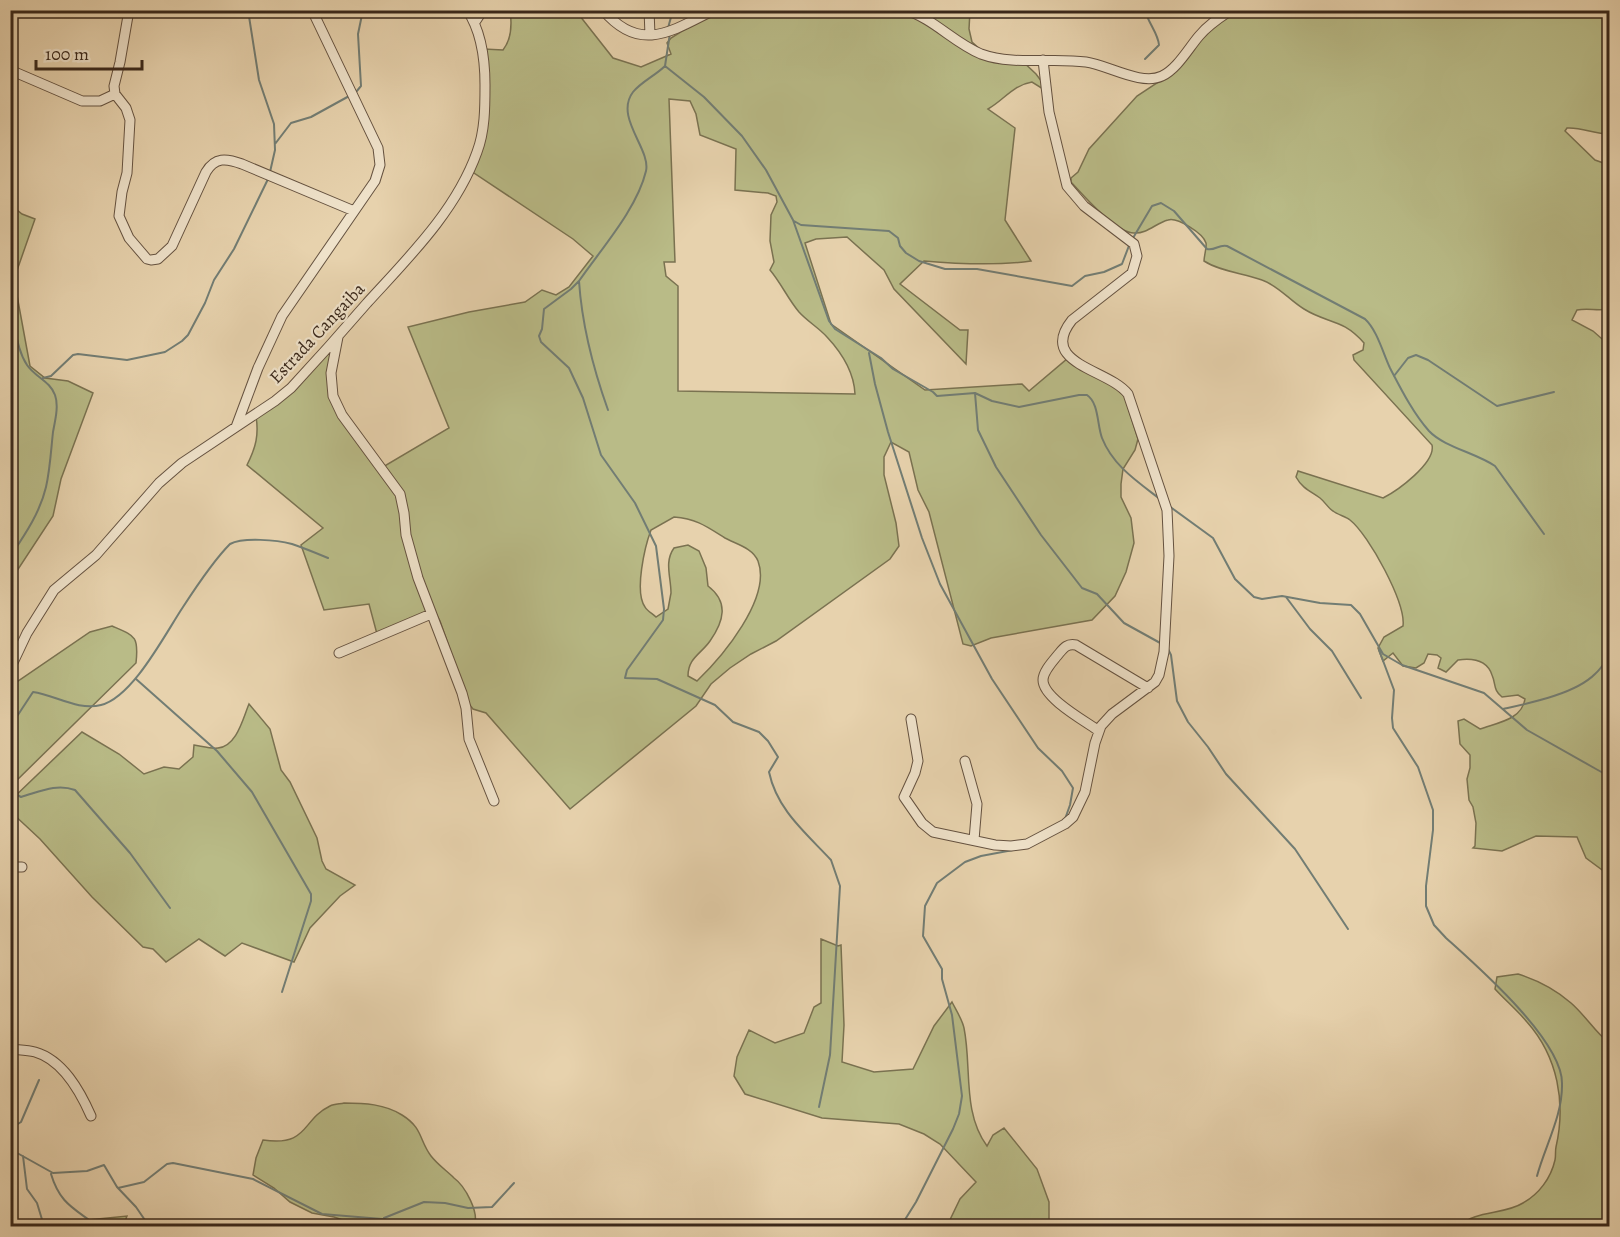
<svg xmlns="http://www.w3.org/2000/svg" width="1620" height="1237" font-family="Alegreya,serif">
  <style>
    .green { fill: #b9bb87; stroke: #7a7251; stroke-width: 1.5; fill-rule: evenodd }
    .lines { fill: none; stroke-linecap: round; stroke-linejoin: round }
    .stream { stroke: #727d74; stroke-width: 2 }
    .minor-casing { stroke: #655240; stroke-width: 11 }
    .minor { stroke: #efe2ca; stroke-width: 9 }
    .labels { text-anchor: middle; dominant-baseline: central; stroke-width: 4.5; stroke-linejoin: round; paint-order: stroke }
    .street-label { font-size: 18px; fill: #3a281b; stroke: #efe2ca }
  </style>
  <rect width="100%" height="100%" fill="#e7d2ad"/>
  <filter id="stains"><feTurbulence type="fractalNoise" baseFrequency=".00333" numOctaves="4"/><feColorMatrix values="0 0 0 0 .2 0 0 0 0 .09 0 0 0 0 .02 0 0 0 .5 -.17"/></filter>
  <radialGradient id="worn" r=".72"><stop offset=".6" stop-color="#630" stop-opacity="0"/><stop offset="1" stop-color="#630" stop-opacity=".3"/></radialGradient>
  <path class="green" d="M510 10 576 11 613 58 641 67 671 54 667 43 671 38 714 11H970L969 29 972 42 982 51 1019 58 1036 74 1042 82 1043 89 1032 82C1013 85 1004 100 988 109L1015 128 1005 220 1031 261C995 266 959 264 924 261L900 284 960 330H968L966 364 894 289 884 270 847 237 816 239 805 243 831 324 925 390 1022 384 1029 391 1067 359 1122 388 1138 439 1135 450 1123 469 1121 484V497L1131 518 1134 543 1126 572 1115 596 1092 620 991 638 971 646 963 644 929 512 918 490 909 452 891 442 884 457V475L896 523 899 546 890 559 776 641 751 654 730 668 711 684 696 706 570 809 486 713 473 709 469 704 440 621 434 610 377 634 369 604 324 610 301 545 323 528 247 465C256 447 259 435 256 416L328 348 331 355 337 403 383 467 449 428 408 327 469 312 525 302 542 290 556 295 569 287 593 256 573 239 471 171 479 151 484 49 503 50C512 39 512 24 510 10ZM669 99 690 101 696 114 700 135 736 149 735 190 768 193 776 196 777 202 771 215 770 241 774 262 770 270C781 283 788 299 799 312 807 321 819 328 827 337 841 352 854 372 855 394L678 391V286L666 276 664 262H675ZM674 517C697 519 706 526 725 538 736 544 753 548 758 561 772 598 722 657 697 681L688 676C688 658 701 654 710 641 724 621 729 602 708 586L706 568 699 551 688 545 674 548C664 562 671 577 671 593 670 598 669 604 668 609L656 617C653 614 647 611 645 607 634 592 645 546 651 530Z
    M1236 11H1609V134C1594 134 1582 127 1567 128L1565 131 1595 160 1609 165V309C1598 311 1588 308 1577 310L1572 320 1593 331 1609 345V875L1586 858 1577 837 1536 836 1502 851 1473 848 1475 846 1476 823 1473 807 1469 800 1467 779 1470 768V755L1460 744 1458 721 1464 719 1480 729C1496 723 1522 720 1525 699L1518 695 1502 697C1493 690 1496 684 1492 675 1487 660 1472 658 1458 660L1446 672 1438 668 1441 658 1437 655 1428 654 1424 663 1416 668 1403 666 1393 653 1383 661 1378 648 1384 637 1403 626C1406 603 1369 535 1350 520 1345 516 1338 515 1333 511 1328 508 1325 502 1320 498 1310 491 1302 488 1296 477L1298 471 1383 498C1397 491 1436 463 1432 445L1354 360 1353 355 1363 350 1364 343C1342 318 1328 324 1304 309 1289 300 1279 286 1262 280 1244 273 1221 272 1204 261 1204 256 1207 247 1206 243 1203 233 1177 217 1168 220 1156 223 1147 234 1134 233 1116 233 1083 195 1071 182V178L1078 172 1089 149 1137 96 1163 79 1212 28Z
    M11 205 22 214 35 219 14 279 30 366 45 378 68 381 93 393 61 479 53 516 11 580Z
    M112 626C135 636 139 636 136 663L11 786V686L90 632Z
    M249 704 270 729 281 770 290 782 317 838 322 861 326 869 355 885 340 896 310 928 294 962 242 943 225 956 199 939 166 962 153 949 143 947 92 897 40 839 11 812V800L82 732 119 754 144 774 164 767 179 769 193 757 194 745C201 746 211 749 218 748 237 746 243 718 249 704Z
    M821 939 838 946 841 945 844 1025 842 1062 874 1072 913 1069 934 1026 952 1002C956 1010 962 1019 964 1028 972 1067 962 1112 987 1146L993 1135 1004 1128 1037 1169 1049 1202V1226H947L960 1199 976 1182 940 1144 924 1134 899 1124 822 1118 745 1094 734 1076 737 1057 749 1030 775 1043 804 1033 814 1007 821 1003Z
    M1518 974C1537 980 1555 989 1571 1003 1585 1015 1595 1032 1609 1043V1226H1460C1475 1210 1504 1215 1523 1203 1539 1194 1551 1178 1555 1160 1556 1156 1555 1151 1556 1147 1566 1103 1558 1057 1527 1022 1517 1010 1505 1000 1495 989L1497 977Z
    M344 1103C364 1103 385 1104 402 1115 423 1128 419 1140 431 1156 438 1165 446 1170 454 1178 465 1186 480 1213 474 1226H360L334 1217 312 1213 290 1202 274 1188 253 1175 256 1158 263 1140C309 1147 301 1120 330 1106 334 1104 340 1104 344 1103Z
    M127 1216 123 1226H60L67 1222Z"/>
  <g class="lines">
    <path class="stream" d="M248 10 259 80 274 124 275 150 270 172
      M668 28 673 10
      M670 33 665 66C656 75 641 82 633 92 614 117 651 149 646 171 637 209 601 249 579 281L571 289 544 309 542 329 539 336 541 342 569 368 583 398 601 455 635 503 656 546 664 609 663 620 627 670 625 678 657 679 715 705 733 722 759 732 768 741 778 757 769 772C777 810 806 833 831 860L840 886 830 1055 819 1107
      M1145 59 1159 45C1158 33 1148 23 1145 10
      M665 66 704 97 742 136 766 170 793 220 829 321 835 329 881 358 893 369 933 392 937 396 975 393 992 401 1019 407 1079 395H1087C1099 403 1097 425 1102 438 1113 466 1138 482 1160 499
      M356 92 361 86 358 34 363 10
      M275 144 291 123 311 117 351 95
      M794 221 801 225 889 231 898 238 900 246 906 253 919 261 945 269H977L1072 286 1085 276 1104 272 1122 264 1130 243
      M1133 238 1152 206 1161 203 1174 211 1207 249C1215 251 1219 244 1227 246L1365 319C1377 330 1383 353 1390 368 1401 389 1413 413 1429 431 1444 447 1476 453 1495 466L1544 534
      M579 281C582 326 593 368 608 410
      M10 308C16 327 16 348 27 365 35 377 50 381 55 395 59 406 55 421 53 432 51 450 50 470 46 487 40 513 24 536 10 557
      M869 353 875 384 888 432 922 538 940 584 992 679 1038 748 1062 771 1073 788 1070 805 1065 819
      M1394 376 1408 358 1416 355 1428 360 1497 406 1554 392
      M43 378 51 376 73 355 78 354 127 360 165 352 182 341 188 335 205 303 214 280 234 249 269 177
      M975 393 978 430 996 467 1041 535 1082 588 1097 594 1124 623 1162 644
      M1169 506 1213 538 1235 579 1254 597 1262 599 1282 596 1320 603 1351 605 1360 614 1383 654 1402 665 1484 693 1527 730 1596 769 1605 774 1610 782
      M1286 597 1310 629 1332 651 1361 698
      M1167 647 1171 655 1177 701 1188 722 1208 747 1226 774 1295 849 1348 929
      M1379 650 1394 690 1392 718 1393 728 1418 767 1433 810V830L1426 886V906L1434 925 1446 938C1477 966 1562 1040 1562 1083 1563 1115 1545 1146 1537 1176
      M136 679 217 751 252 792 311 894V901L282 992
      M1503 709C1530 703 1575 694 1595 674 1601 669 1605 662 1610 655
      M10 727 33 692C55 695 78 711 101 705 133 697 165 634 183 607 196 587 213 561 230 544 243 537 277 540 292 544 304 548 316 553 328 558
      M10 791 21 797C39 792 56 783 75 790L130 853 170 908
      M10 1129 21 1122 39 1080
      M10 1149 53 1173 87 1171 104 1165 117 1187 136 1207 149 1226
      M23 1156 27 1189 37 1203 44 1226
      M51 1174C60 1204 74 1208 97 1226
      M118 1188 144 1182 167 1164 173 1163 253 1179 322 1214 382 1219 387 1220 392 1226
      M384 1218 424 1202 445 1203 468 1208 492 1207 514 1183
      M901 1226 916 1202 953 1129 959 1114 962 1096 952 1015 942 979V969L923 936 925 906 937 883 965 862 981 856 1013 850"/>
    <defs>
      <path id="minor" d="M129 10 120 62 114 86 115 94 126 108 130 120 127 173 122 192 119 216 129 238 147 259 151 260 158 259 172 246 206 172C215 157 226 158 242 164L354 211
        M603 10C640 54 672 31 714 10
        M649 10 650 35
        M905 10C933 18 954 43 981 54 1014 66 1052 57 1086 62 1108 65 1141 86 1162 76 1177 69 1188 49 1199 36 1208 25 1219 18 1231 10
        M475 22 483 10
        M10 70 82 101H100L115 94
        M338 337 331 373 333 396 342 415 400 494 404 513 406 535 418 578 462 693 466 708 469 739 494 801
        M236 427 258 368 282 316 375 181 380 165 378 148 312 10
        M339 653 431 614
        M10 669 27 633 54 590 96 555 159 483 182 463 275 401 291 388C317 360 342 332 367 303 408 258 456 211 477 152 485 131 485 107 485 85 485 59 482 32 467 10
        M911 719 918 761 915 773 904 797 922 823 933 832 995 845 1011 846 1027 844 1065 824 1073 817 1085 792 1095 743 1101 726 1112 714 1155 682 1159 675 1164 652 1169 556 1167 510 1128 394C1109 369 1037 364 1072 320L1132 273 1137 256 1134 244 1084 206 1067 186 1049 112 1043 60
        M1099 731C1085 721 1043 698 1043 680 1043 672 1052 662 1057 656 1063 649 1066 643 1076 645L1148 688
        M965 761 977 804 974 840
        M10 867H22
        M10 1049C18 1050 27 1050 35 1052 63 1060 80 1091 91 1116"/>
    </defs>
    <use href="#minor" class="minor-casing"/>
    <use href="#minor" class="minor"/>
  </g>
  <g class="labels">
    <g class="street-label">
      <text transform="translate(317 333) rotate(-47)">Estrada Cangaiba</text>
    </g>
  </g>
  <rect width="1620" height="1237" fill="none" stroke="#e7d2ad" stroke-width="36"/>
  <rect x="12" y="12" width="1596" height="1213" fill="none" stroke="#3a281b" stroke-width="3"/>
  <rect x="18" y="18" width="1584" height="1201" fill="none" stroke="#3a281b" stroke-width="1.5"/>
  <path d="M36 60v9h106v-9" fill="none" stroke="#3a281b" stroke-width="3"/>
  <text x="45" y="60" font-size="18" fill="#3a281b" stroke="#efe2ca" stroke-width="4.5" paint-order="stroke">100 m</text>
  <rect width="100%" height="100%" filter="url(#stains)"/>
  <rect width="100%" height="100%" fill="url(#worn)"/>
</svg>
